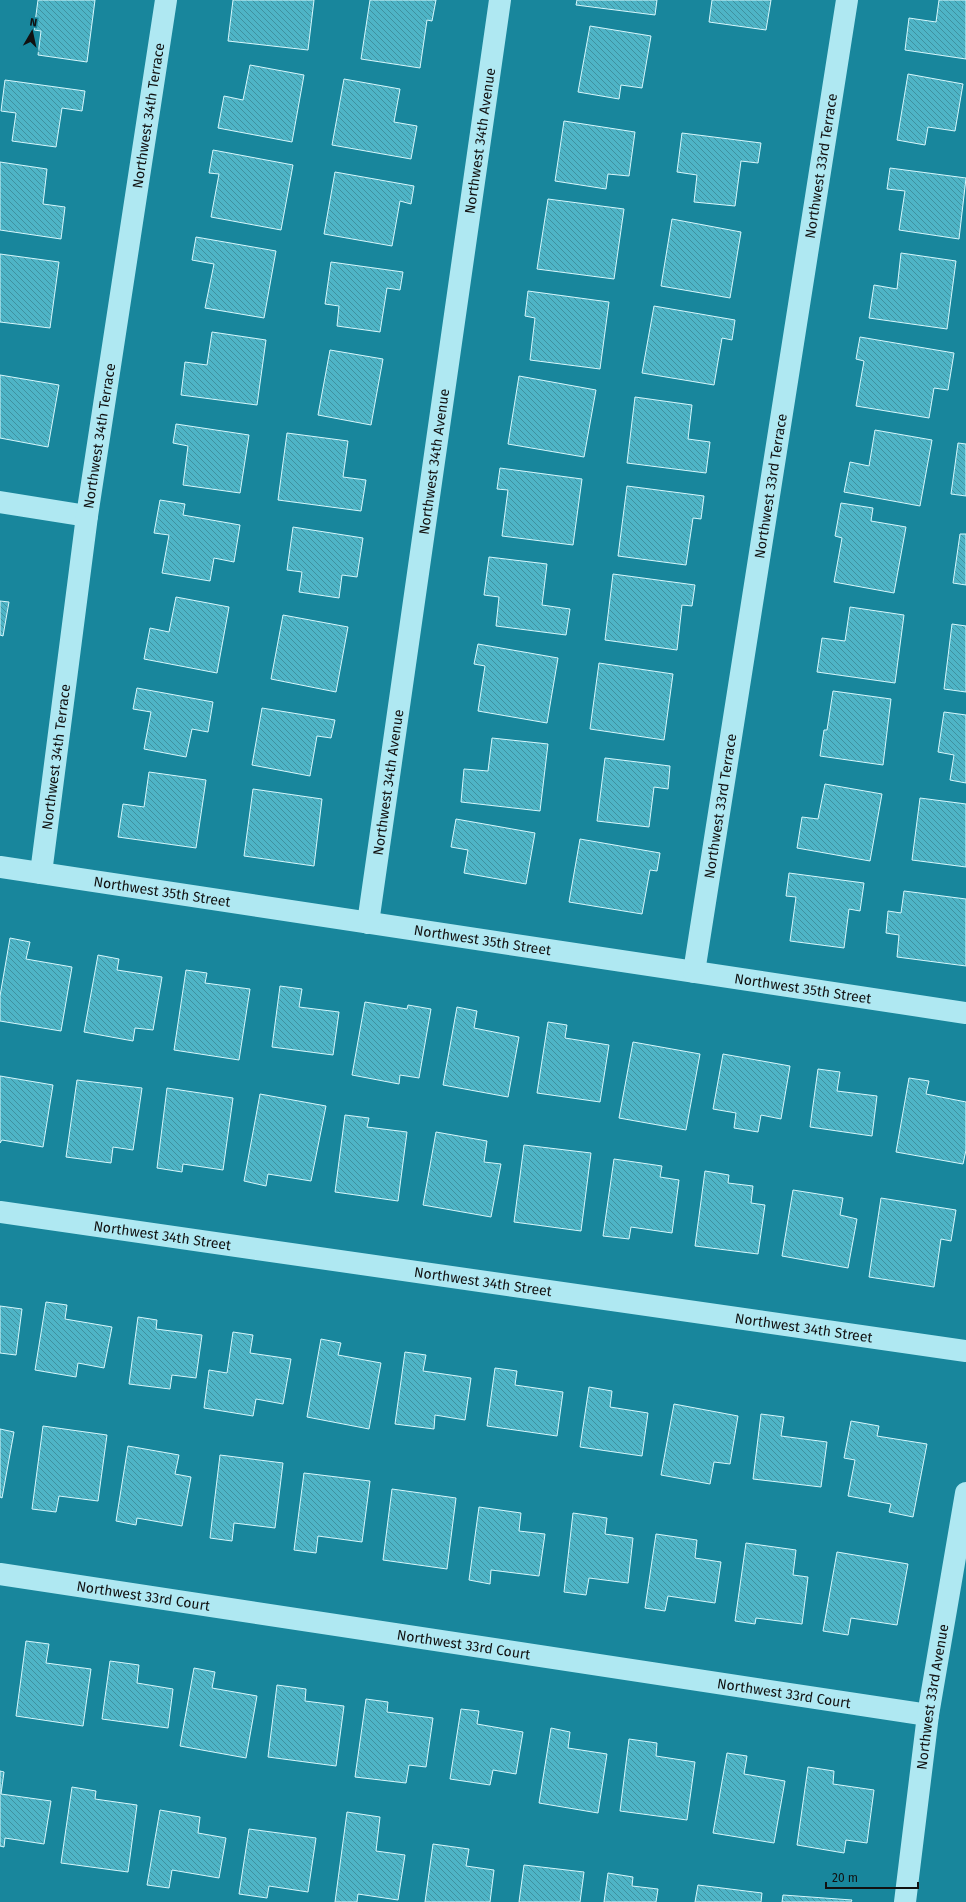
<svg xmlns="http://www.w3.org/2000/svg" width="966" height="1902" font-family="'Fira Sans',sans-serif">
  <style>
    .building { fill: url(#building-back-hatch); stroke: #d7f7fc }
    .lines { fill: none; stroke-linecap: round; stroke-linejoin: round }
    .street { stroke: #afe8f2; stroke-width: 22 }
    .labels { text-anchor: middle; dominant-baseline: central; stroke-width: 4; stroke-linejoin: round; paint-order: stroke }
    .street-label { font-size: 14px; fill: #111; stroke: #18869c }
  </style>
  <defs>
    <pattern id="building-back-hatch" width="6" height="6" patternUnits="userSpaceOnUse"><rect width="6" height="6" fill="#4eb4c6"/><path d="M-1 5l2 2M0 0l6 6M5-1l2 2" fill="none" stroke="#3f919f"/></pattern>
  </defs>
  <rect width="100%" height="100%" fill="#18869c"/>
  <path class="building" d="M38 0H95L87 62 38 55 41 31 34 30Z
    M233 0H314L308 50 228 41Z
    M370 0H436L432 21 427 20 420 68 361 59Z
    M577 0H657L655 15 576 5Z
    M712 0H771L766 30 709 22Z
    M939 0H966V59L905 50 909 18 936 22Z
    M590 26 651 36 642 88 621 85 619 99 578 92Z
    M250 65 304 75 292 142 218 128 224 96 243 100Z
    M908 74 963 84 955 131 928 127 925 145 897 140Z
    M344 79 400 89 394 122 417 126 411 159 332 145Z
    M5 80 85 91 82 111 62 108 56 147 12 141 16 113 1 111Z
    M564 121 635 132 629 176 608 174 606 189 555 181Z
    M682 133 761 143 758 163 741 161 735 206 694 202 697 175 677 172Z
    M213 150 293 165 281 230 211 217 219 174 209 173Z
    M0 162 47 169 43 204 65 207 61 239 0 230Z
    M890 168 966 178 959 239 899 230 905 191 887 189Z
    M335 172 414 186 411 204 400 201 392 246 324 234Z
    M548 199 624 209 614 279 537 269Z
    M672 219 741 232 730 298 661 286Z
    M196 237 276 251 264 318 205 308 214 264 192 260Z
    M901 253 956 261 947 329 869 318 874 285 897 289Z
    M0 254 59 262 50 328 0 322Z
    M331 262 403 272 400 290 387 288 380 332 337 326 339 306 325 304Z
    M528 291 609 302 600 369 530 360 535 318 525 316Z
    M654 306 735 320 732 340 722 338 714 385 642 373Z
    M212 332 266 340 257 405 181 395 185 362 207 365Z
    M860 337 954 353 948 390 934 388 929 418 856 406 864 361 856 359Z
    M330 350 383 359 371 425 318 415Z
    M0 375 59 385 48 447 0 438Z
    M519 376 596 390 584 457 508 444Z
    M635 397 692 405 688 439 710 442 706 473 627 463Z
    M176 424 249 435 240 493 183 485 188 446 173 443Z
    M875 430 932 440 920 506 844 492 850 462 869 466Z
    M287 433 348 441 343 477 366 480 361 511 278 500Z
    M958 443 966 444V496L951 494Z
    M500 468 582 479 573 545 502 536 508 490 497 489Z
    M627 486 704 496 701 519 693 518 686 565 618 556Z
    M160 500 185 504 183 515 240 525 234 562 214 558 210 581 162 573 169 535 154 533Z
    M841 503 873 508 871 521 906 527 894 593 834 582 842 538 835 536Z
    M293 527 363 538 357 577 342 575 339 598 299 592 302 572 287 570Z
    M960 534H966V585L953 583Z
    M489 557 547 564 542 605 570 609 566 635 496 626 499 597 484 595Z
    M613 574 695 585 692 606 682 605 677 650 605 640Z
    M176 597 229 607 217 673 144 659 150 628 169 632Z
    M0 601 9 602 3 636 0 635Z
    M850 607 904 615 895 683 817 672 822 638 845 641Z
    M283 615 348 627 336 692 271 679Z
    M952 624 966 626V692L944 689Z
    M478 644 558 658 547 723 478 711 485 666 474 664Z
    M599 663 673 674 664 740 590 729Z
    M137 688 213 702 208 732 192 729 186 757 144 749 151 712 133 709Z
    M833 691 891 699 883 765 820 756 824 730H827Z
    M262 708 335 720 331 738 317 736 310 776 252 765Z
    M944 712 966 715V783L950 780 954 755 938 752Z
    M492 738 548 744 540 811 461 802 464 769 488 771Z
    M605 758 670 766 668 789 654 787 649 827 597 821Z
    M149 772 206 780 196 848 118 837 123 804 144 807Z
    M825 784 882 794 870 861 797 848 802 817 818 819Z
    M253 789 322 799 314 866 244 856Z
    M920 798 966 804V867L912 860Z
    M456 819 535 833 526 884 464 873 468 850 451 847Z
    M580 839 660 853 657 871 650 870 642 914 569 902Z
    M789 873 864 883 860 911 849 909 844 948 790 941 796 897 786 896Z
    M904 891 966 899V966L897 957 899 935 886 933 888 911 901 913Z
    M10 938 30 942 26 959 72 967 61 1031 0 1021V996Z
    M98 955 119 959 117 970 162 977 153 1030 135 1028 133 1041 84 1032Z
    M186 970 207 973 205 983 250 989 239 1060 174 1050Z
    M280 986 302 989 299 1007 339 1012 333 1055 272 1047Z
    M365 1002 407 1009 408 1005 431 1009 419 1078 400 1075 399 1084 352 1075Z
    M457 1007 477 1011 474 1028 519 1037 508 1097 443 1085Z
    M548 1022 567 1025 565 1038 609 1045 600 1102 537 1093Z
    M633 1042 700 1054 686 1130 619 1118Z
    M723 1054 790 1066 781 1119 761 1115 758 1132 734 1128 736 1113 713 1109Z
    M818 1069 840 1072 837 1091 877 1096 872 1136 810 1127Z
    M0 1076 53 1085 43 1147 2 1140 0 1143Z
    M909 1078 929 1081 926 1094 966 1102V1150L963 1164 896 1152Z
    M77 1080 142 1088 133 1150 113 1147 111 1163 66 1157Z
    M167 1088 233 1098 223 1170 183 1164 182 1172 157 1168Z
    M260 1094 326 1106 311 1181 268 1174 266 1186 244 1181Z
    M345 1115 369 1118 367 1127 407 1132 398 1201 335 1192Z
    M436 1132 487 1141 484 1162 501 1164 491 1217 423 1205Z
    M524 1145 591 1153 581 1231 514 1222Z
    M614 1159 662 1166 660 1177 679 1180 672 1233 631 1227 629 1239 603 1236Z
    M705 1171 729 1175 728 1183 753 1186 751 1203 765 1205 758 1254 695 1246Z
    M793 1190 843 1198 840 1215 857 1219 848 1268 782 1256Z
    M881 1198 956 1210 951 1241 941 1239 934 1287 869 1277Z
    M46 1302 67 1305 65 1319 112 1327 104 1368 78 1363 76 1377 35 1370Z
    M0 1306 22 1309 16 1355 0 1353Z
    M138 1317 157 1320 156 1329 202 1335 196 1378 172 1375 170 1389 129 1384Z
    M233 1332 253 1335 250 1353 291 1359 283 1404 256 1399 253 1416 204 1408 209 1370 227 1373Z
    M321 1339 341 1343 338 1355 381 1363 369 1429 307 1417Z
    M405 1352 426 1355 423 1371 471 1378 465 1420 435 1415 434 1429 395 1424Z
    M495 1368 517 1371 515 1385 563 1392 557 1436 487 1426Z
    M589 1387 612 1391 610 1407 648 1413 642 1456 580 1447Z
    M674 1404 738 1416 730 1464 714 1462 710 1484 661 1475Z
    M761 1414 784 1417 781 1436 827 1442 821 1487 753 1479Z
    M851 1421 879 1426 877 1436 927 1444 913 1517 889 1512 891 1504 848 1496 855 1460 844 1458Z
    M43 1426 107 1435 98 1501 59 1496 56 1512 32 1509Z
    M0 1429 14 1432 2 1498 0 1497Z
    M128 1446 179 1455 175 1474 191 1477 182 1526 137 1518 136 1525 116 1521Z
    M220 1455 283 1463 275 1528 234 1523 232 1541 210 1538Z
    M304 1473 370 1481 362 1542 318 1536 316 1553 294 1550Z
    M392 1489 456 1498 447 1569 383 1560Z
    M479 1507 521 1513 519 1531 545 1534 539 1576 491 1570 490 1584 469 1580Z
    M573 1513 607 1518 605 1534 633 1538 628 1583 589 1578 586 1595 564 1592Z
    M656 1534 697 1540 695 1558 721 1562 715 1603 668 1596 665 1611 645 1608Z
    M746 1543 796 1550 793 1575 808 1577 802 1624 756 1618 755 1624 735 1621Z
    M837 1552 908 1564 897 1625 851 1618 848 1635 823 1631Z
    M26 1641 49 1644 46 1663 91 1669 83 1726 16 1716Z
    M110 1661 139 1665 137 1683 173 1689 168 1728 102 1719Z
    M194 1668 215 1672 212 1688 257 1696 246 1758 180 1746Z
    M277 1685 306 1689 305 1701 344 1706 336 1766 268 1757Z
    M366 1699 388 1702 387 1712 433 1718 426 1767 409 1765 406 1783 355 1777Z
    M461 1709 479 1711 477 1724 523 1732 516 1774 493 1770 490 1785 450 1779Z
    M551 1728 570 1732 568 1748 607 1754 598 1813 539 1803Z
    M629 1739 657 1743 656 1756 695 1762 687 1820 620 1811Z
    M727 1753 747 1756 744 1774 785 1781 774 1843 713 1833Z
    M808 1767 834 1771 833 1784 874 1790 867 1843 846 1840 844 1853 797 1845Z
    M0 1771 4 1772 1 1794 51 1801 44 1844 5 1838 4 1847 0 1846Z
    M72 1787 96 1791 95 1799 137 1805 128 1872 61 1863Z
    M160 1810 200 1817 198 1833 226 1838 219 1878 172 1870 169 1888 147 1885Z
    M347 1812 380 1817 376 1851 405 1855 398 1900 358 1894 357 1902H335Z
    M249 1829 316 1838 308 1892 269 1886 267 1898 239 1894Z
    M433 1844 469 1849 466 1866 494 1870 490 1902H425Z
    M524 1865 584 1872 580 1902H519Z
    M608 1873 633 1877 632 1886 658 1889 656 1902H604Z
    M698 1885 762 1893 761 1902H695Z
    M783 1895 852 1900 851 1902H782Z"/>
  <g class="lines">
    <g class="street">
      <path d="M0 502 87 516"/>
      <path id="s1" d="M0 867 966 1013"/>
      <path id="s2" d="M41 873 87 516 166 0"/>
      <path id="s3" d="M368 923 500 0"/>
      <path id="s4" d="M694 972 847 0"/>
      <path id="s5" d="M0 1212 966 1351"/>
      <path id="s6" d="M0 1574 928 1715"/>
      <path id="s7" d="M905 1902 928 1715 966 1493"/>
    </g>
  </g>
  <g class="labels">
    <g class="street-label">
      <text stroke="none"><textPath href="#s2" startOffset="765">Northwest 34th Terrace</textPath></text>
      <text stroke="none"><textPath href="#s3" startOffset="790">Northwest 34th Avenue</textPath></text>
      <text stroke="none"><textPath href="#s4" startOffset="816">Northwest 33rd Terrace</textPath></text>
      <text stroke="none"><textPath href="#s2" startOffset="441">Northwest 34th Terrace</textPath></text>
      <text stroke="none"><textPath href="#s3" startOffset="466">Northwest 34th Avenue</textPath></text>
      <text stroke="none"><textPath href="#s4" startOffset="492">Northwest 33rd Terrace</textPath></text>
      <text stroke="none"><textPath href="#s2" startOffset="117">Northwest 34th Terrace</textPath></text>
      <text stroke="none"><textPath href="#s3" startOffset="142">Northwest 34th Avenue</textPath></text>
      <text stroke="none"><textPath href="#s4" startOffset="168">Northwest 33rd Terrace</textPath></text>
      <text stroke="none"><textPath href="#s1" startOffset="164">Northwest 35th Street</textPath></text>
      <text stroke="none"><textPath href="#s1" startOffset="488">Northwest 35th Street</textPath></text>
      <text stroke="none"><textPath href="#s1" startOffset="812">Northwest 35th Street</textPath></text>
      <text stroke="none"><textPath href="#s5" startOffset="164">Northwest 34th Street</textPath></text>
      <text stroke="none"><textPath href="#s5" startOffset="488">Northwest 34th Street</textPath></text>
      <text stroke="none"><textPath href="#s5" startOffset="812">Northwest 34th Street</textPath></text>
      <text stroke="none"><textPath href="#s6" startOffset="145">Northwest 33rd Court</textPath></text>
      <text stroke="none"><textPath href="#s6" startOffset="469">Northwest 33rd Court</textPath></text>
      <text stroke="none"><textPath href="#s6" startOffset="793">Northwest 33rd Court</textPath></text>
      <text stroke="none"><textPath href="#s7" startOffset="207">Northwest 33rd Avenue</textPath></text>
    </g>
  </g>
  <g transform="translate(32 32) rotate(9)" stroke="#18869c" stroke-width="3" paint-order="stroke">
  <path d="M0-3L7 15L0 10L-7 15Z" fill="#111111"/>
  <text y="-6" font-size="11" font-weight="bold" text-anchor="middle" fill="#111111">N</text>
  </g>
  <path d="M826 1882v6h92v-6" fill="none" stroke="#111111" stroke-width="2"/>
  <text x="832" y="1882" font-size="12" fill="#111111" stroke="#18869c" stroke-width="3" paint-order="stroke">20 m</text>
</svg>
